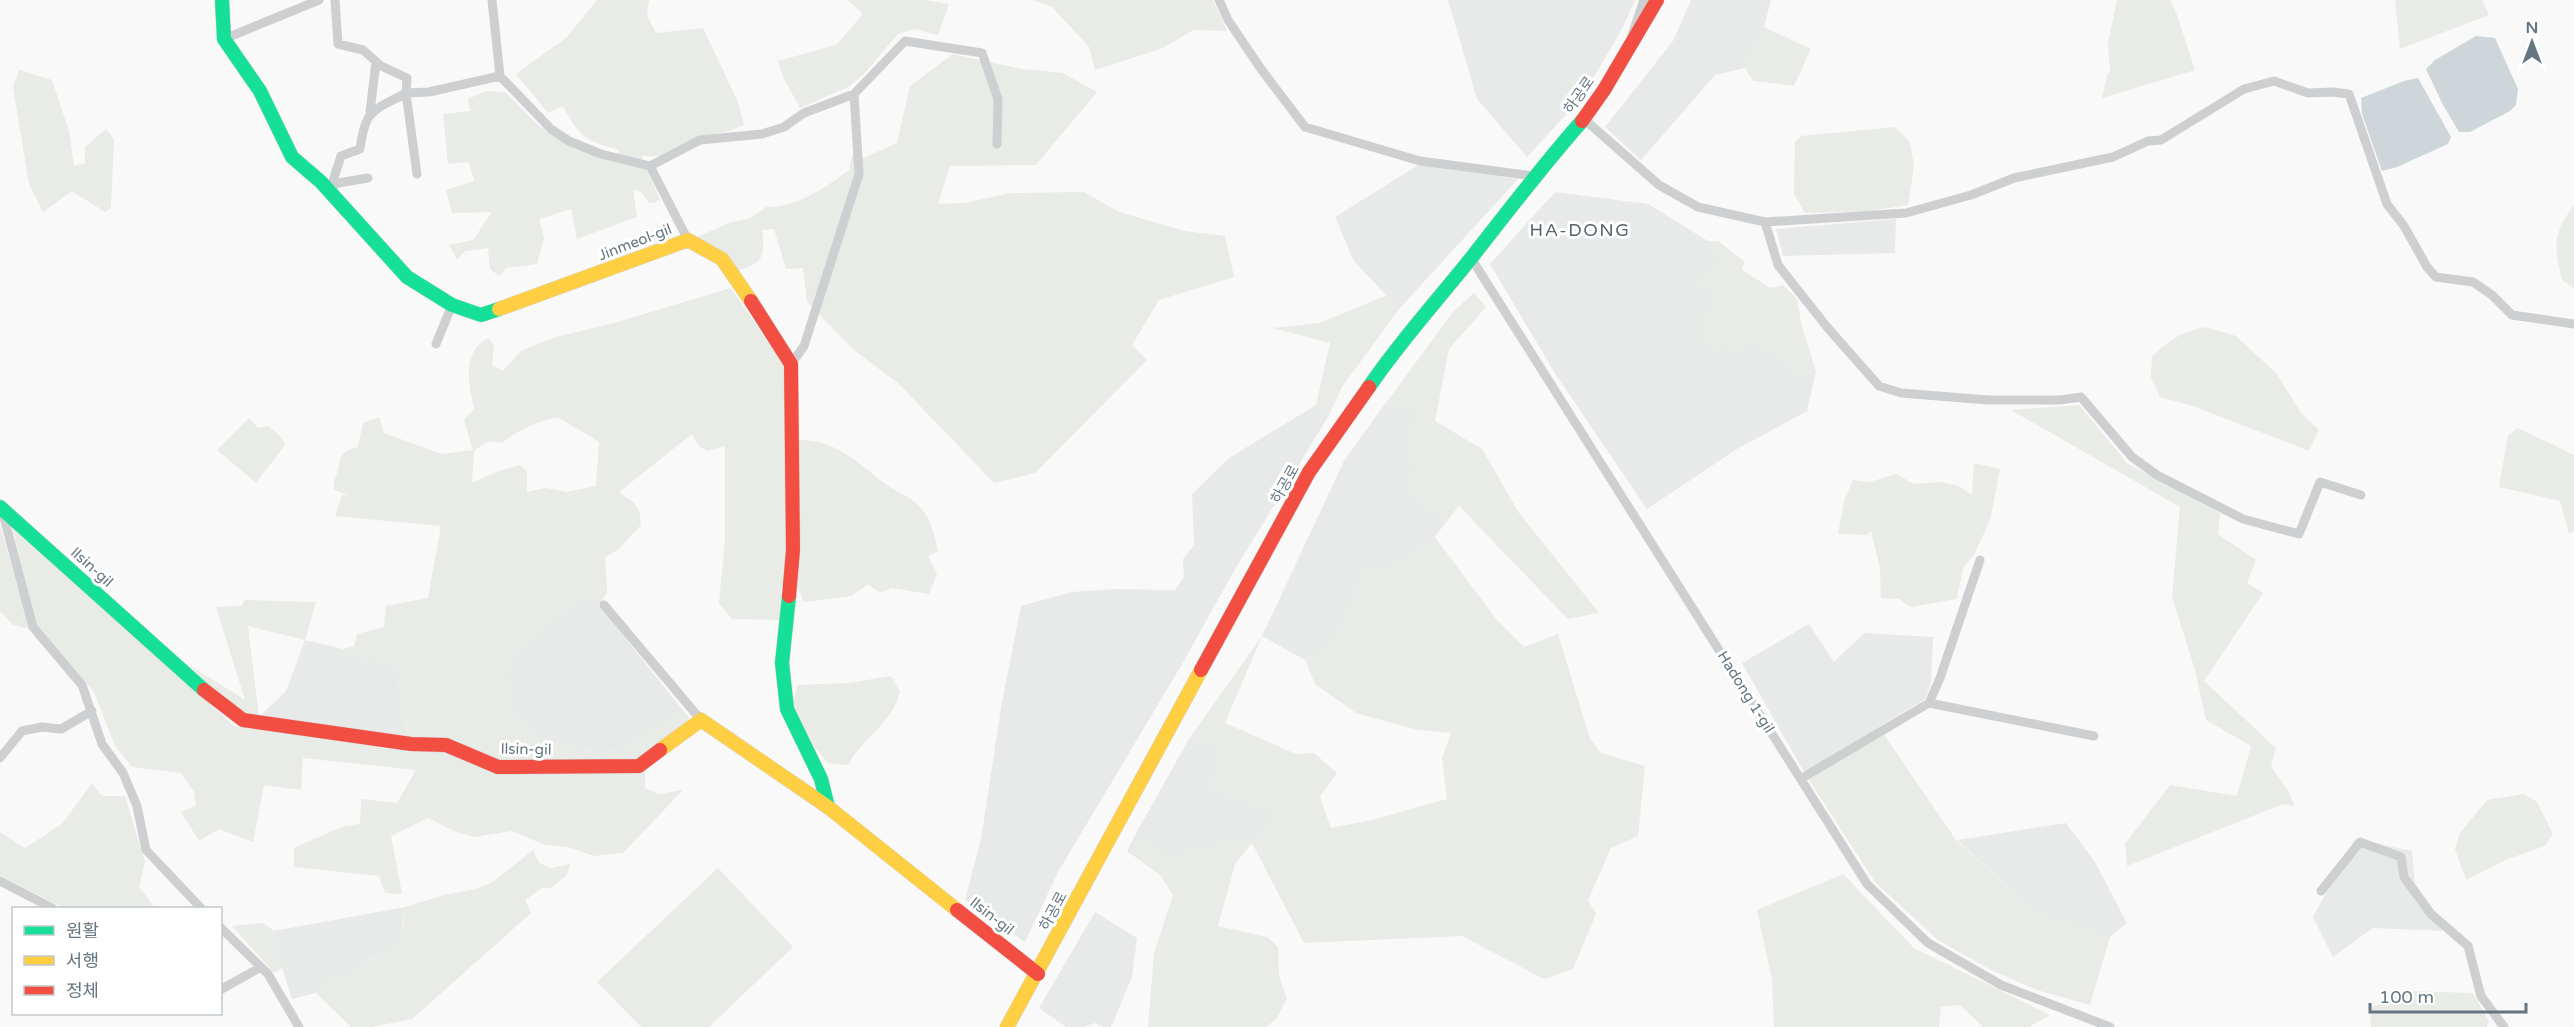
<svg xmlns="http://www.w3.org/2000/svg" width="2574" height="1027" font-family="'Varela Round','Noto Sans KR',sans-serif">
  <style>
    .built { fill: #e8e9e9 }
    .green { fill: #e8ebe6; fill-rule: evenodd }
    .water { fill: #ced6d9 }
    .lines { fill: none; stroke-linecap: round; stroke-linejoin: round }
    .fast-casing { stroke: #d5d6d7; stroke-width: 15 }
    .slow-casing { stroke: #d5d6d7; stroke-width: 15 }
    .jam-casing { stroke: #d5d6d7; stroke-width: 15 }
    .street { stroke: #cecfd0; stroke-width: 9 }
    .fast { stroke: #16e098; stroke-width: 14 }
    .slow { stroke: #ffcf43; stroke-width: 14 }
    .jam { stroke: #f24e42; stroke-width: 14 }
    .labels { text-anchor: middle; dominant-baseline: central; stroke-width: 6; stroke-linejoin: round; paint-order: stroke }
    .street-label { font-size: 15px; fill: #657683; stroke: #fff }
    .quarter-label { font-size: 18px; letter-spacing: 1.5px; fill: #57646e; stroke: #fff }
  </style>
  <rect width="100%" height="100%" fill="#f9f9f9"/>
  <path class="built" d="M1448 0H1635L1622 29 1583 96 1527 157 1477 99Z
    M1691 0H1771L1764 27 1749 54 1745 68 1715 75 1641 160 1605 127 1673 41Z
    M1418 165 1518 179 1399 309 1354 261 1335 217Z
    M1555 192 1648 204 1708 241 1719 263 1716 299 1712 312V349L1725 347 1740 349 1751 342 1786 361 1795 373 1816 371 1807 411 1737 449 1647 509 1556 375 1490 264Z
    M1896 219 1895 253 1783 256 1776 229Z
    M1316 405 1328 417 1234 571 1181 666 1058 872 1025 942 965 900 981 839 1002 702 1021 606 1072 592 1116 589 1175 590 1184 577 1183 559 1194 545 1192 494 1229 458Z
    M1382 408H1413L1412 474 1402 489 1446 522 1435 537 1391 568 1359 571 1351 604 1328 648 1305 660 1262 636 1344 461Z
    M585 595 599 605 689 718 676 713 641 736 625 751 578 749 549 743 519 720 507 689 509 659Z
    M1809 624 1834 662 1864 633 1933 637 1931 683 1925 699 1804 772 1742 663Z
    M305 640 343 649 346 658 394 662 407 736 259 717 286 691Z
    M1189 739 1221 744 1210 789 1271 813 1253 843 1226 839 1208 848 1191 847 1176 862 1135 835Z
    M2066 823 2095 862 2127 923 2110 937 2034 911 1957 840Z
    M2355 839 2412 851 2415 883 2443 931 2373 928 2333 957 2313 917Z
    M405 907 402 934 394 946 343 975 319 982 316 993 292 999 282 968 274 931Z
    M1095 912 1137 938 1132 977 1111 1027H1103L1095 1023 1083 1027H1066L1039 1008Z"/>
  <path class="green" d="M597 0H649L647 15 656 33 703 28 738 102 744 125 726 132 712 134 660 156H641L660 199 655 203H649L641 192 633 190 637 217 577 239 571 209 539 219 544 238 537 264 507 268 499 276 490 269 488 248 465 251 457 260 449 245 473 240 492 212 452 213 446 190 474 181 469 162 448 164 443 114 470 111 468 99 486 91 505 92 539 126 569 145 617 161 619 150C585 140 580 138 563 106L548 113 516 74 567 37Z
    M848 0H925L949 4 938 35 915 29 898 34 863 75 848 87 800 108 783 77 778 61 836 45 863 14Z
    M1032 0H1213L1227 31 1193 30 1163 48 1095 70 1089 47 1052 7Z
    M2117 0H2170L2177 15 2195 70 2102 98 2107 75 2110 72 2108 43Z
    M2395 0H2482L2489 15 2400 49Z
    M1764 27 1811 49 1794 86 1753 81 1745 68 1749 54Z
    M953 54 1022 69 1063 73 1097 92 1036 165 950 166 938 204 964 203 1011 193 1084 192 1119 212 1185 231 1225 236 1234 277 1159 300 1132 345 1147 360 1035 473 994 483 899 384 855 351 807 302 803 268 786 269 774 229 762 230C765 257 764 263 736 271L730 258 697 237 729 223 751 218 766 207C796 208 825 188 849 170L852 156 863 158 897 143 910 86Z
    M19 70 52 80 69 131 74 166 85 163V147L106 129 114 139 111 208 105 212 72 191 43 212 29 184 13 87Z
    M1895 127 1910 142 1914 166 1908 205 1869 211 1805 213 1794 194 1795 142 1801 136Z
    M2574 205V288L2562 280C2554 246 2552 235 2574 205Z
    M1708 241H1718L1745 262 1741 269 1770 288 1783 285 1797 299 1802 327 1816 371 1795 373 1786 361 1751 342 1740 349 1725 347 1712 349 1701 338V314L1712 312 1716 299 1692 283 1719 263Z
    M731 288 784 366 786 440C836 437 850 458 887 485 896 492 910 496 918 505 931 517 934 534 938 551L928 556 937 574 929 594 892 588 880 593 868 584 852 596 804 602 797 585H781V620L732 619 719 603 725 540V446L708 451 699 446 692 434 619 492C635 504 640 504 641 525L619 549 605 557 607 592 599 605 584 596 509 659 507 689 519 720 549 743 578 749 625 751 641 736 676 712 689 718 680 729 646 755 645 788 658 794 683 790 623 853 594 856 568 847 545 845 512 831 474 837 454 831 428 818 391 836 402 894 385 893 379 876 294 867V848L344 826 360 824 361 799 397 803 416 770 303 758 301 790 264 785 253 842 219 829 199 841 181 812 196 805 194 792 181 773 132 767 115 746 94 692 36 623 12 526 234 726 410 752 394 662 346 658 343 649 354 646 357 634 384 627 386 606 428 598 441 526 335 516 342 495 348 496 334 489C333 480 336 478 338 470 341 455 341 451 358 447L363 423 379 417 384 433 441 454 473 450 464 420 474 409C469 385 461 353 488 338L494 345 492 365 503 371 521 351 552 338 614 323ZM558 417 599 442 596 486 566 492 546 488 527 492V471L520 465 496 472 472 483 474 450 490 441 502 443C520 429 536 422 558 417Z
    M1474 293 1486 307 1449 349 1435 421 1482 449 1519 513 1599 613 1568 619 1459 506 1446 522 1402 489 1412 474 1413 408H1382L1454 311Z
    M1387 295 1399 309 1342 387 1328 417 1316 405 1330 343 1273 328 1320 323Z
    M2205 327 2236 336 2277 374 2301 413 2319 430 2309 451 2193 406 2160 397 2151 378 2152 357C2168 340 2182 332 2205 327Z
    M2079 405 2127 463 2220 513 2218 534 2256 560 2247 583 2263 593 2204 681 2276 748 2271 766 2288 791 2295 806 2283 804 2127 866 2125 844 2170 785 2237 796 2251 746 2206 720 2195 670 2172 597 2180 507 2011 410Z
    M249 418 258 428 269 426 281 437 285 445 256 483 217 450Z
    M2518 428 2574 455V531L2569 533 2560 501 2499 487 2508 435Z
    M1974 463 2000 469 1990 520 1975 553 1963 568 1957 599 1910 607 1899 599 1881 598 1880 568 1871 531 1867 535 1838 534 1844 501 1853 480 1870 482 1896 474 1914 484 1940 482 1959 486 1972 495Z
    M0 525 30 629 13 625 0 611Z
    M1435 537 1497 620 1524 647 1558 634 1590 739 1601 753 1645 766 1638 836 1611 848 1588 900 1596 914 1573 969 1544 979 1462 936 1304 943 1252 843 1235 864 1218 926 1267 937 1278 947 1279 976 1287 999 1276 1019 1266 1027H1148L1154 953 1173 895 1160 875 1127 851 1135 835 1176 862 1191 847 1208 848 1226 839 1253 843 1270 813 1210 789 1221 744 1189 739 1262 636 1225 723 1296 754 1314 753 1337 773 1320 797 1331 828 1372 820 1447 799 1442 758 1451 733 1418 730 1356 713 1315 684 1305 660 1328 648 1351 604 1359 571 1391 568Z
    M244 600 316 602 305 640 248 626 259 717 245 719 189 665 245 700 216 607 242 606Z
    M891 676 900 692C892 724 862 738 848 765L828 763 812 744 792 703 798 685 849 683Z
    M1876 723 1956 840 2034 911 2110 937 2090 1005 2037 990 1989 969 1938 940 1875 882 1804 772Z
    M92 783 102 796H125L145 862 139 887 155 908H63L0 875V832L25 848 62 824Z
    M2524 794 2537 802 2553 834 2545 846 2508 859 2466 880 2455 849 2460 833 2487 800Z
    M533 850 539 863 551 868 571 864 566 876 551 888H542L525 900 531 913 412 1019 372 1027H351L316 993 319 982C338 977 392 953 401 935 405 928 404 916 405 907L444 895 476 889 493 882Z
    M718 868 793 947 709 1027H641L597 982Z
    M1843 874 1914 948 2050 1015 2029 1027H1983L1960 1005 1941 1007 1939 1027H1774L1772 980 1757 910Z
    M263 923 274 931 282 968 274 973 232 926Z
    M2408 991 2473 993 2489 1021 2487 1027H2371L2370 1008Z"/>
  <path class="water" d="M2476 36 2495 38 2518 89 2516 105 2510 111 2470 132H2459L2443 105 2426 69 2435 60Z
    M2418 78 2451 137 2448 144 2397 167 2382 171 2362 114 2361 98 2404 81Z"/>
  <g class="lines">
    <defs>
      <path id="fast" d="M222 0 224 39 260 91 292 157 321 182 407 277 452 305 481 315 499 309
        M1369 387C1400 341 1437 301 1472 257 1508 211 1543 165 1582 121
        M0 507 204 690
        M789 596 782 663 787 709 821 779 828 807"/>
      <path id="slow" d="M499 309 688 240 722 259 751 301
        M660 750 701 720 828 807 957 910
        M1007 1027 1201 670"/>
      <path id="jam" d="M1582 121 1604 90 1657 0
        M751 301 791 364 793 550 789 596
        M1201 670 1309 472 1369 387
        M204 690 243 720 411 744 446 745 498 767 639 766 660 750
        M957 910 1038 974"/>
    </defs>
    <use href="#fast" class="fast-casing"/>
    <use href="#slow" class="slow-casing"/>
    <use href="#jam" class="jam-casing"/>
    <path class="street" d="M335 0 338 44 363 50 381 66 407 78 406 93 429 92 500 76
      M492 0 500 76 551 129 569 141 601 154 650 166 688 240
      M1219 0 1228 20 1261 69 1305 127 1420 161 1534 176
      M1632 35 1644 0
      M224 39 319 0
      M370 112 376 62
      M1584 119 1659 185 1698 207 1765 222 1906 213 1971 195 2014 178 2113 157 2148 141 2161 140 2244 89 2274 81 2308 93 2332 92 2349 94 2387 204 2404 226 2427 267 2436 277 2473 282 2492 295 2512 315 2574 324
      M650 166 700 140 762 134 784 127 804 113 854 94
      M332 184 341 156 360 149C365 109 373 111 406 93L417 174
      M334 186 332 184 368 178
      M1765 222 1778 265 1827 327 1879 386 1901 393 1988 400H2060L2081 397 2132 457 2157 475 2243 519 2299 534 2320 482 2361 495
      M1471 258 1867 884 1928 943 2001 985 2110 1027
      M436 344 452 305
      M791 364 804 346 859 174 854 94 905 41 982 53 998 99 997 144
      M2 510 33 627 82 685 102 744 123 773 137 806 146 850 201 908
      M604 605 701 720
      M1929 703 1940 678 1980 560
      M0 758 22 731 42 727 61 729 92 711
      M1802 778 1929 703 2094 736
      M0 881 52 908
      M2321 891 2360 842 2401 857 2404 877 2431 914 2468 946 2481 996 2504 1027
      M220 927 268 974 299 1027
      M220 990 261 967"/>
    <use href="#fast" class="fast"/>
    <use href="#slow" class="slow"/>
    <use href="#jam" class="jam"/>
  </g>
  <g class="labels">
    <g class="street-label">
      <text transform="translate(1579 95) rotate(-55)">하공로</text>
      <text transform="translate(635 242) rotate(-21)">Jinmeol-gil</text>
      <text transform="translate(1285 484) rotate(-61)">하공로</text>
      <text transform="translate(92 567) rotate(42)">Ilsin-gil</text>
      <text transform="translate(1746 692) rotate(58)">Hadong 1-gil</text>
      <text transform="translate(526 749) rotate(1)">Ilsin-gil</text>
      <text transform="translate(1053 911) rotate(-62)">하공로</text>
      <text transform="translate(992 916) rotate(38)">Ilsin-gil</text>
    </g>
    <g class="quarter-label">
      <text x="1580" y="230">HA-DONG</text>
    </g>
  </g>
  <rect x="12" y="907" width="210" height="108" fill="#ffffff" stroke="#c1c8cd" stroke-width="1.5"/>
  <rect x="24" y="926" width="30" height="9" fill="#16e098" stroke="#c1c8cd" stroke-width="1.5"/>
  <text x="66" y="937" font-size="18" fill="#657683">원활</text>
  <rect x="24" y="956" width="30" height="9" fill="#ffcf43" stroke="#c1c8cd" stroke-width="1.5"/>
  <text x="66" y="967" font-size="18" fill="#657683">서행</text>
  <rect x="24" y="986" width="30" height="9" fill="#f24e42" stroke="#c1c8cd" stroke-width="1.5"/>
  <text x="66" y="997" font-size="18" fill="#657683">정체</text>
  <g transform="translate(2532 42)" stroke="#ffffff" stroke-width="4.5" paint-order="stroke">
  <path d="M0-4.5L10 22L0 15L-10 22Z" fill="#657683"/>
  <text y="-9" font-size="16" font-weight="bold" text-anchor="middle" fill="#657683">N</text>
  </g>
  <path d="M2370 1003v9h156v-9" fill="none" stroke="#657683" stroke-width="3"/>
  <text x="2379" y="1003" font-size="18" fill="#657683" stroke="#ffffff" stroke-width="4.5" paint-order="stroke">100 m</text>
</svg>
